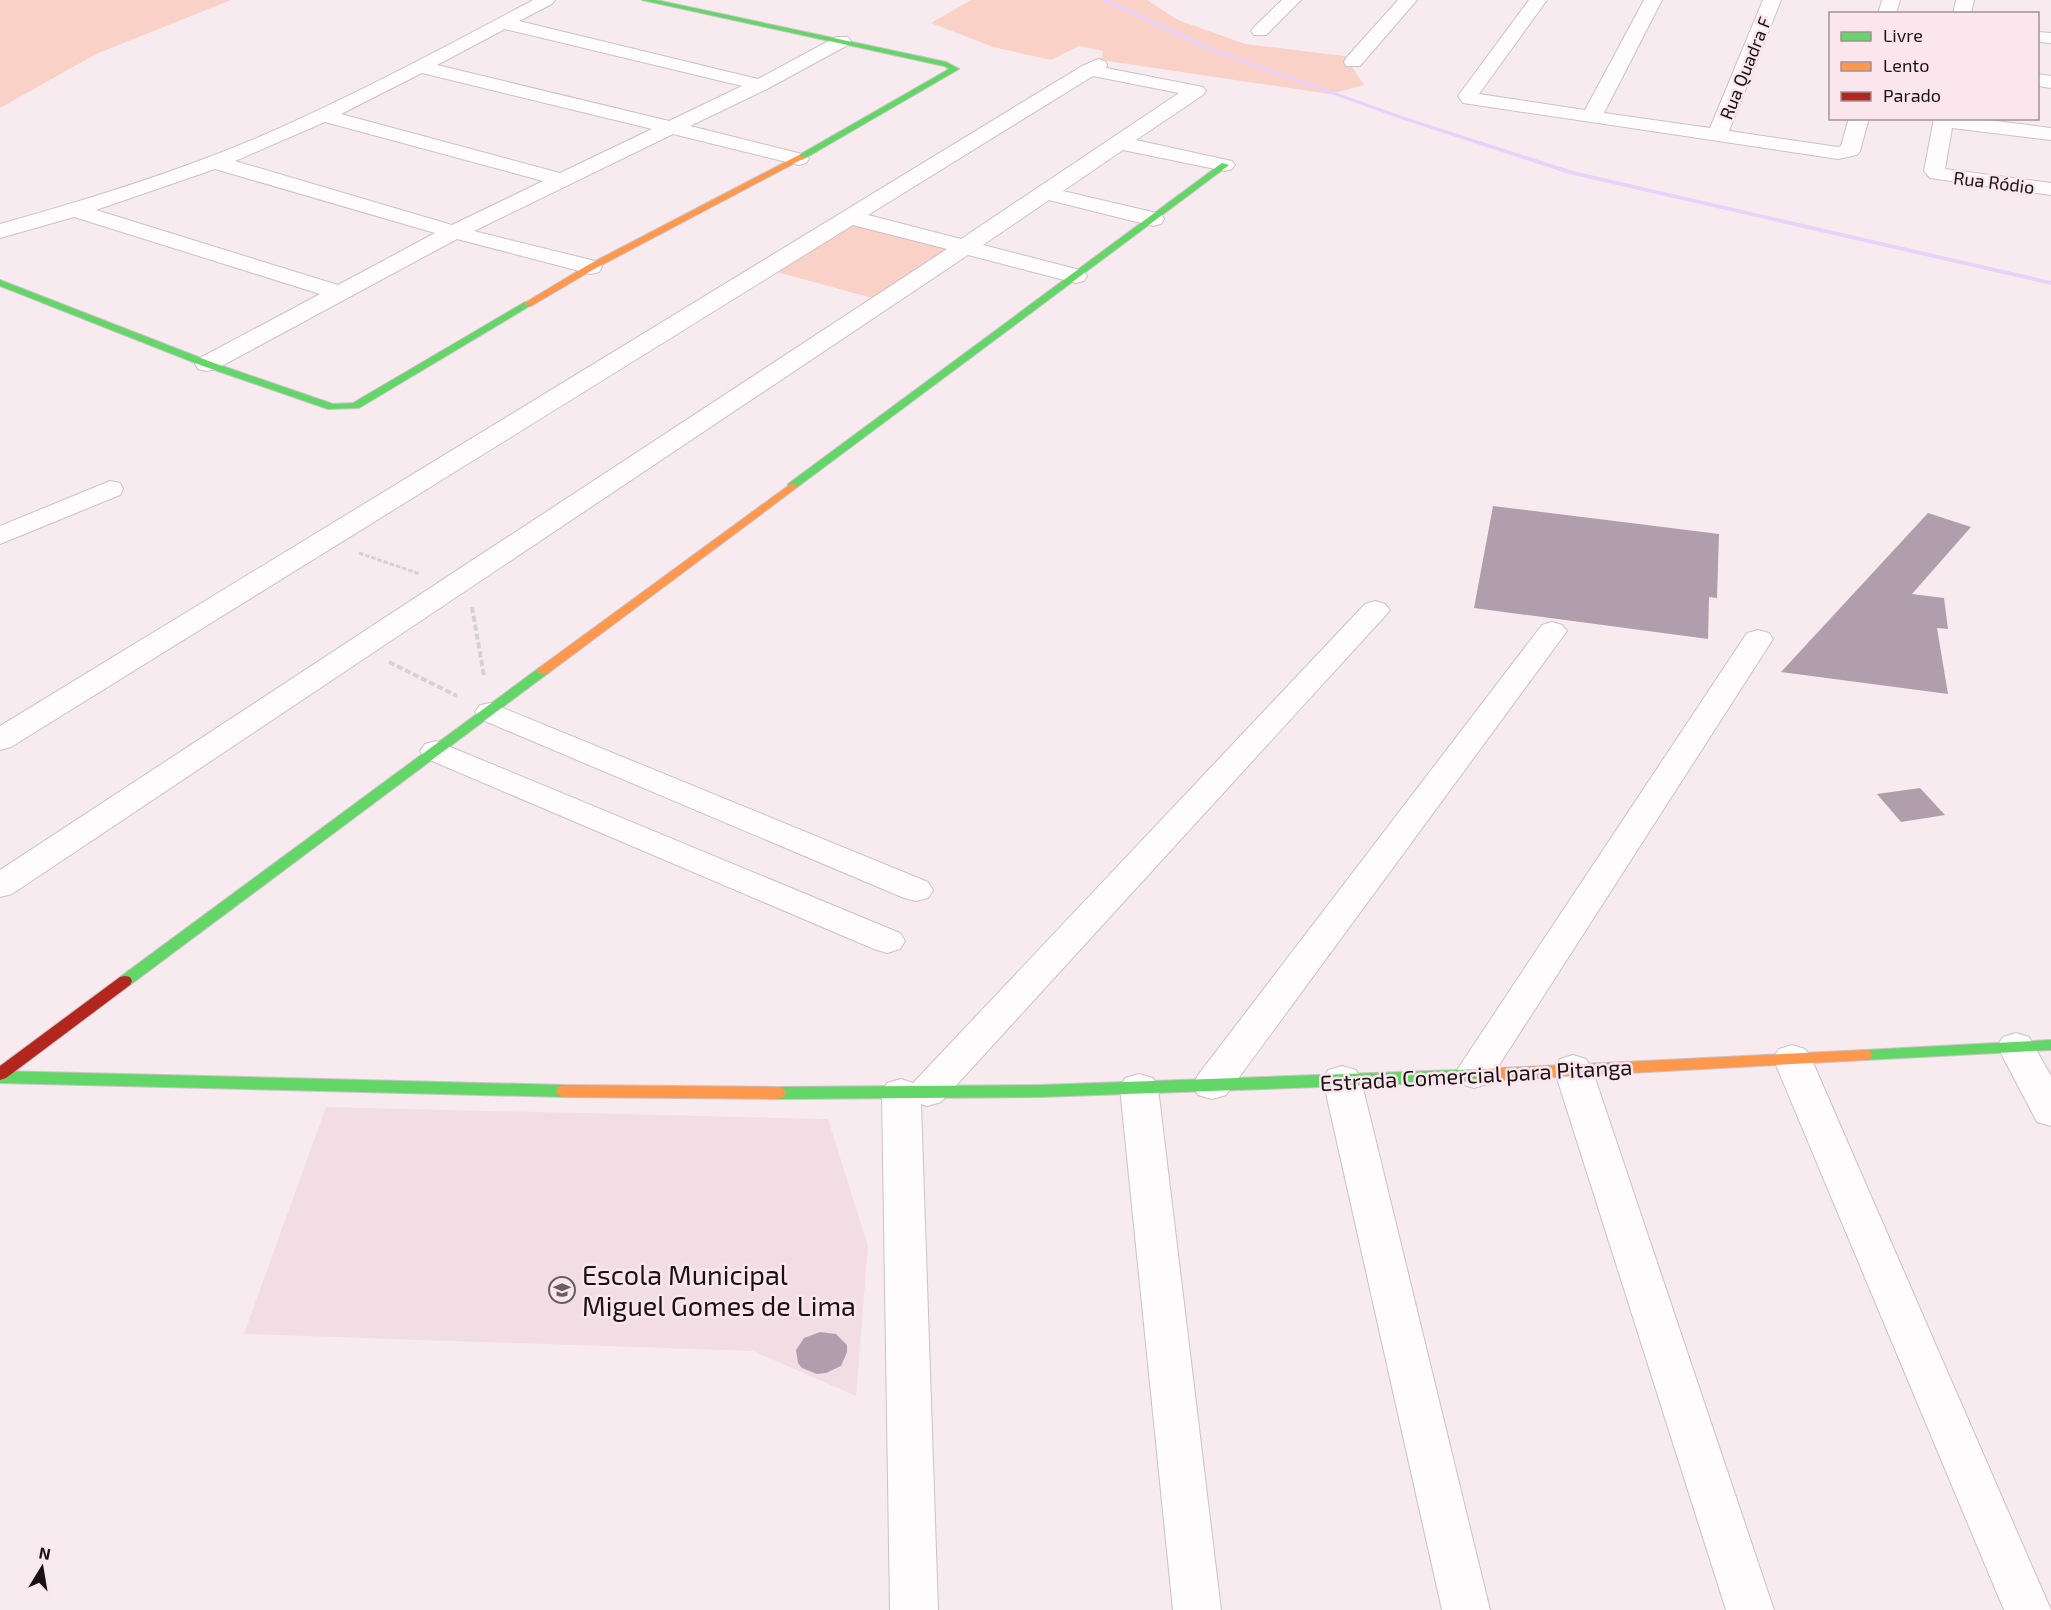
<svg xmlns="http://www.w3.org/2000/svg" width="2051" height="1610" font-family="'Exo 2',sans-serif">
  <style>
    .built { fill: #f3dde5 }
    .green { fill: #fad1c7 }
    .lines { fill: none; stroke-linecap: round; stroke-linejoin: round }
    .stream { fill: #e9d2f9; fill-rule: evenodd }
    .building { fill: #b19eac }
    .street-casing { stroke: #cbc2c5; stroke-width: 2 }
    .fast-casing { stroke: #cbc2c5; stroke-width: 2 }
    .slow-casing { stroke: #cbc2c5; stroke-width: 2 }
    .jam-casing { stroke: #cbc2c5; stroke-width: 2 }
    .path-far1 { stroke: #d5d2d3; stroke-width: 3; stroke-dasharray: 4.5 2; stroke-linecap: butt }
    .path { stroke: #d5d2d3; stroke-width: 4; stroke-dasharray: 6 3; stroke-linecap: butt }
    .street { fill: #fefcfd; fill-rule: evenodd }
    .fast { fill: #63d668; fill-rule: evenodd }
    .slow { fill: #ff974d; fill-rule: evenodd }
    .jam { fill: #b3261e; fill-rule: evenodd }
    .labels { text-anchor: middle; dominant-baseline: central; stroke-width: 5; stroke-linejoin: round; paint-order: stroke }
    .far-street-label { font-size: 18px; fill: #191215; stroke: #fce6ee }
    .street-label { font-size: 22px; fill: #191215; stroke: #fce6ee }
    .near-poi-label { font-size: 27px; fill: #191215; stroke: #fce6ee; text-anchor: start }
  </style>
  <rect width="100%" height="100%" fill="#f7ebef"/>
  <path class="built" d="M326 1107 828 1119 868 1246 856 1396 753 1351 244 1334Z"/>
  <path class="green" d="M0 0H231L96 54 0 108Z
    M971 0H1147L1178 20 1245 44 1345 56 1364 85 1330 94 1101 60 1103 51 1079 46 1051 60 993 47 931 23Z
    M855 224 948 248 872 298 777 272Z"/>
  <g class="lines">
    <path class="stream" d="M1101 0H1109L1214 49 1405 117 1573 171 2051 281V285L1569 174 1401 119 1210 51Z"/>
  </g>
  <path class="building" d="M1493 506 1719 534 1717 598 1709 597 1708 639 1474 608Z
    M1928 513 1971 527 1912 594 1944 598 1948 629 1937 628 1948 694 1781 672Z
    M1920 788 1945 815 1901 822 1877 794Z
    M820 1332 836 1334 847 1345V1352L841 1366 826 1373 817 1374 802 1368 798 1363 796 1350 804 1338Z"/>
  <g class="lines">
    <defs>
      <path id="street" d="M533 0H555L552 4 519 21 758 79 836 37H848L851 41 848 45 767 89 690 126 806 155 809 159 806 163 799 165 673 134 474 231 599 262 602 267 599 272 591 274 457 239 216 369 207 371 198 369 195 364 198 359 320 294 74 217 0 238V224C90 199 180 171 266 134 357 94 445 47 533 0ZM505 29 742 86 669 121 437 65ZM422 73 652 129 560 173 341 114ZM325 122 543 181 452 225 235 161ZM215 169 435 233 338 285 96 210Z
        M1282 0H1301L1266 35H1254L1251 31 1254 27Z
        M1398 0H1417L1360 66H1346L1344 62 1346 58Z
        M1529 0H1547L1479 94 1585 110 1644 0H1662L1604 113 1710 128 1763 0H1781L1729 131 1838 147 1841 146 1849 118H1869L1860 151 1857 155 1838 159 1463 103 1458 96Z
        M1882 0H1900L1896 14H1878Z
        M1956 0H1974L1971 14H1953Z
        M2038 32 2051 33V43L2038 42Z
        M1098 59 1105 61 1107 65 1106 68 1203 87 1206 91 1203 95 1136 140 1232 161 1235 165 1232 169 1225 171 1123 150 1063 191 1161 214 1164 219 1161 224 1153 226 1049 200 983 245 1084 271 1087 276 1084 281 1076 283 968 255 12 894 0 897V870L947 249 853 225 11 747 0 750V726L1082 66ZM1093 76 1179 93 961 239 868 215Z
        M2038 74 2051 76V88L2038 86Z
        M1934 118H1973L2051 128V140L1952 128 1945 169 2051 183V195L1930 178 1924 171Z
        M110 481 120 483 123 489 120 495 0 544V526Z
        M1375 601 1385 604 1390 610 1385 616 941 1102 927 1106 921 1104 938 1610H890L882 1093 887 1083 901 1079 913 1083 1365 604Z
        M1552 622 1562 625 1567 631 1226 1095 1212 1099 1198 1095 1193 1085 1198 1075 1542 625Z
        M1758 630 1769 633 1773 639 1487 1084 1474 1088 1461 1084 1455 1074 1461 1064 1743 639 1747 633Z
        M491 703 928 882 933 890 928 898 916 901 904 898 480 719 475 712 480 705Z
        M436 741 900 933 905 941 900 949 887 953 874 949 425 758 420 751 425 744Z
        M2016 1033 2029 1037 2051 1076V1126L2037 1122 1997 1046 2003 1037Z
        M1792 1045 1805 1049 1811 1058 2051 1610H2004L1773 1058 1779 1049Z
        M1573 1055 1586 1059 1592 1069 1774 1610H1726L1554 1069 1560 1059Z
        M1342 1066 1356 1070 1361 1080 1490 1610H1442L1323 1080 1328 1070Z
        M1139 1074 1153 1078 1158 1088 1221 1610H1173L1120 1088 1125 1078Z"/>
      <path id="fast" d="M642 0H656L946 62 959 69 802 160 799 159V155L949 69 944 66Z
        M1222 163 1229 165 796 488H788V484Z
        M0 280 211 362 333 404 353 403 525 302 533 304 359 408 328 409 203 366 0 286Z
        M543 667 549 671 547 674 130 985H120L118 981 120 977 539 668Z
        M2051 1040V1050L1865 1060 1860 1059 1857 1055 1860 1051 1865 1050Z
        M1483 1069 1489 1071 1491 1075 1489 1079 1483 1081 1041 1097 778 1099 772 1097 770 1093 772 1089 778 1087 1041 1085Z
        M0 1071 564 1085 570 1087 572 1091 570 1095 564 1097 0 1083Z"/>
      <path id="slow" d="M799 155 806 157 594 269 531 306 523 304 588 265Z
        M792 483 797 486 796 488 547 674H539L537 671 539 668Z
        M1865 1050 1870 1051 1873 1055 1870 1059 1865 1060 1483 1081 1477 1079 1475 1075 1477 1071 1483 1069Z
        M564 1085 778 1087 784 1089 786 1093 784 1097 778 1099 564 1097 558 1095 556 1091 558 1087Z"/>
      <path id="jam" d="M125 976 130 977 132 981 130 985 6 1078 0 1080V1066L120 977Z"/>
    </defs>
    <use href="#street" class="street-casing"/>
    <use href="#fast" class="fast-casing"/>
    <use href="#slow" class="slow-casing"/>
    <use href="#jam" class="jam-casing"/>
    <path class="path-far1" d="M359 553 420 574"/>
    <path class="path" d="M472 607 484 676
      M389 662 457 696"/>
    <use href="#street" class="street"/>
    <use href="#fast" class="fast"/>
    <use href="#slow" class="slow"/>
    <use href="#jam" class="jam"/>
  </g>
  <defs>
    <symbol id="school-ring" viewBox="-11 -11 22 22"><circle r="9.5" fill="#fce6ee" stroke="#675e61" stroke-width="1.5"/><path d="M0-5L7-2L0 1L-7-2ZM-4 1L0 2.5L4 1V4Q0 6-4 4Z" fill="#675e61"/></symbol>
  </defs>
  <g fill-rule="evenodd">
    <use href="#school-ring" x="547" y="1275" width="30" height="30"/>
  </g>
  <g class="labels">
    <g class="far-street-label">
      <text transform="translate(1745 68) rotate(-68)">Rua Quadra F</text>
      <text transform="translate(1994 182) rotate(7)">Rua Ródio</text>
    </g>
    <g class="street-label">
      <text transform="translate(1476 1074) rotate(-3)">Estrada Comercial para Pitanga</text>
    </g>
    <g class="near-poi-label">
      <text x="582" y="1274">Escola Municipal<tspan x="582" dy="31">Miguel Gomes de Lima</tspan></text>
    </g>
  </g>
  <rect x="1829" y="12" width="210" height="108" fill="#fce6ee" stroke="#a19197" stroke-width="1.5"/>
  <rect x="1841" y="32" width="30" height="9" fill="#63d668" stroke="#a19197" stroke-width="1.5"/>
  <text x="1883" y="42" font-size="18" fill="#191215">Livre</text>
  <rect x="1841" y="62" width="30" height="9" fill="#ff974d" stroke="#a19197" stroke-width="1.5"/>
  <text x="1883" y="72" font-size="18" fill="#191215">Lento</text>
  <rect x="1841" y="92" width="30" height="9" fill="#b3261e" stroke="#a19197" stroke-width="1.5"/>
  <text x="1883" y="102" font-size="18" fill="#191215">Parado</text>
  <g transform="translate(42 1568) rotate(11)" stroke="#fce6ee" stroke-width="4.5" paint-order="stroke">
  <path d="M0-4.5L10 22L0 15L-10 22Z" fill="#191215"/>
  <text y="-9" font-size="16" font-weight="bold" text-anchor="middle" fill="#191215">N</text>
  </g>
</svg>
